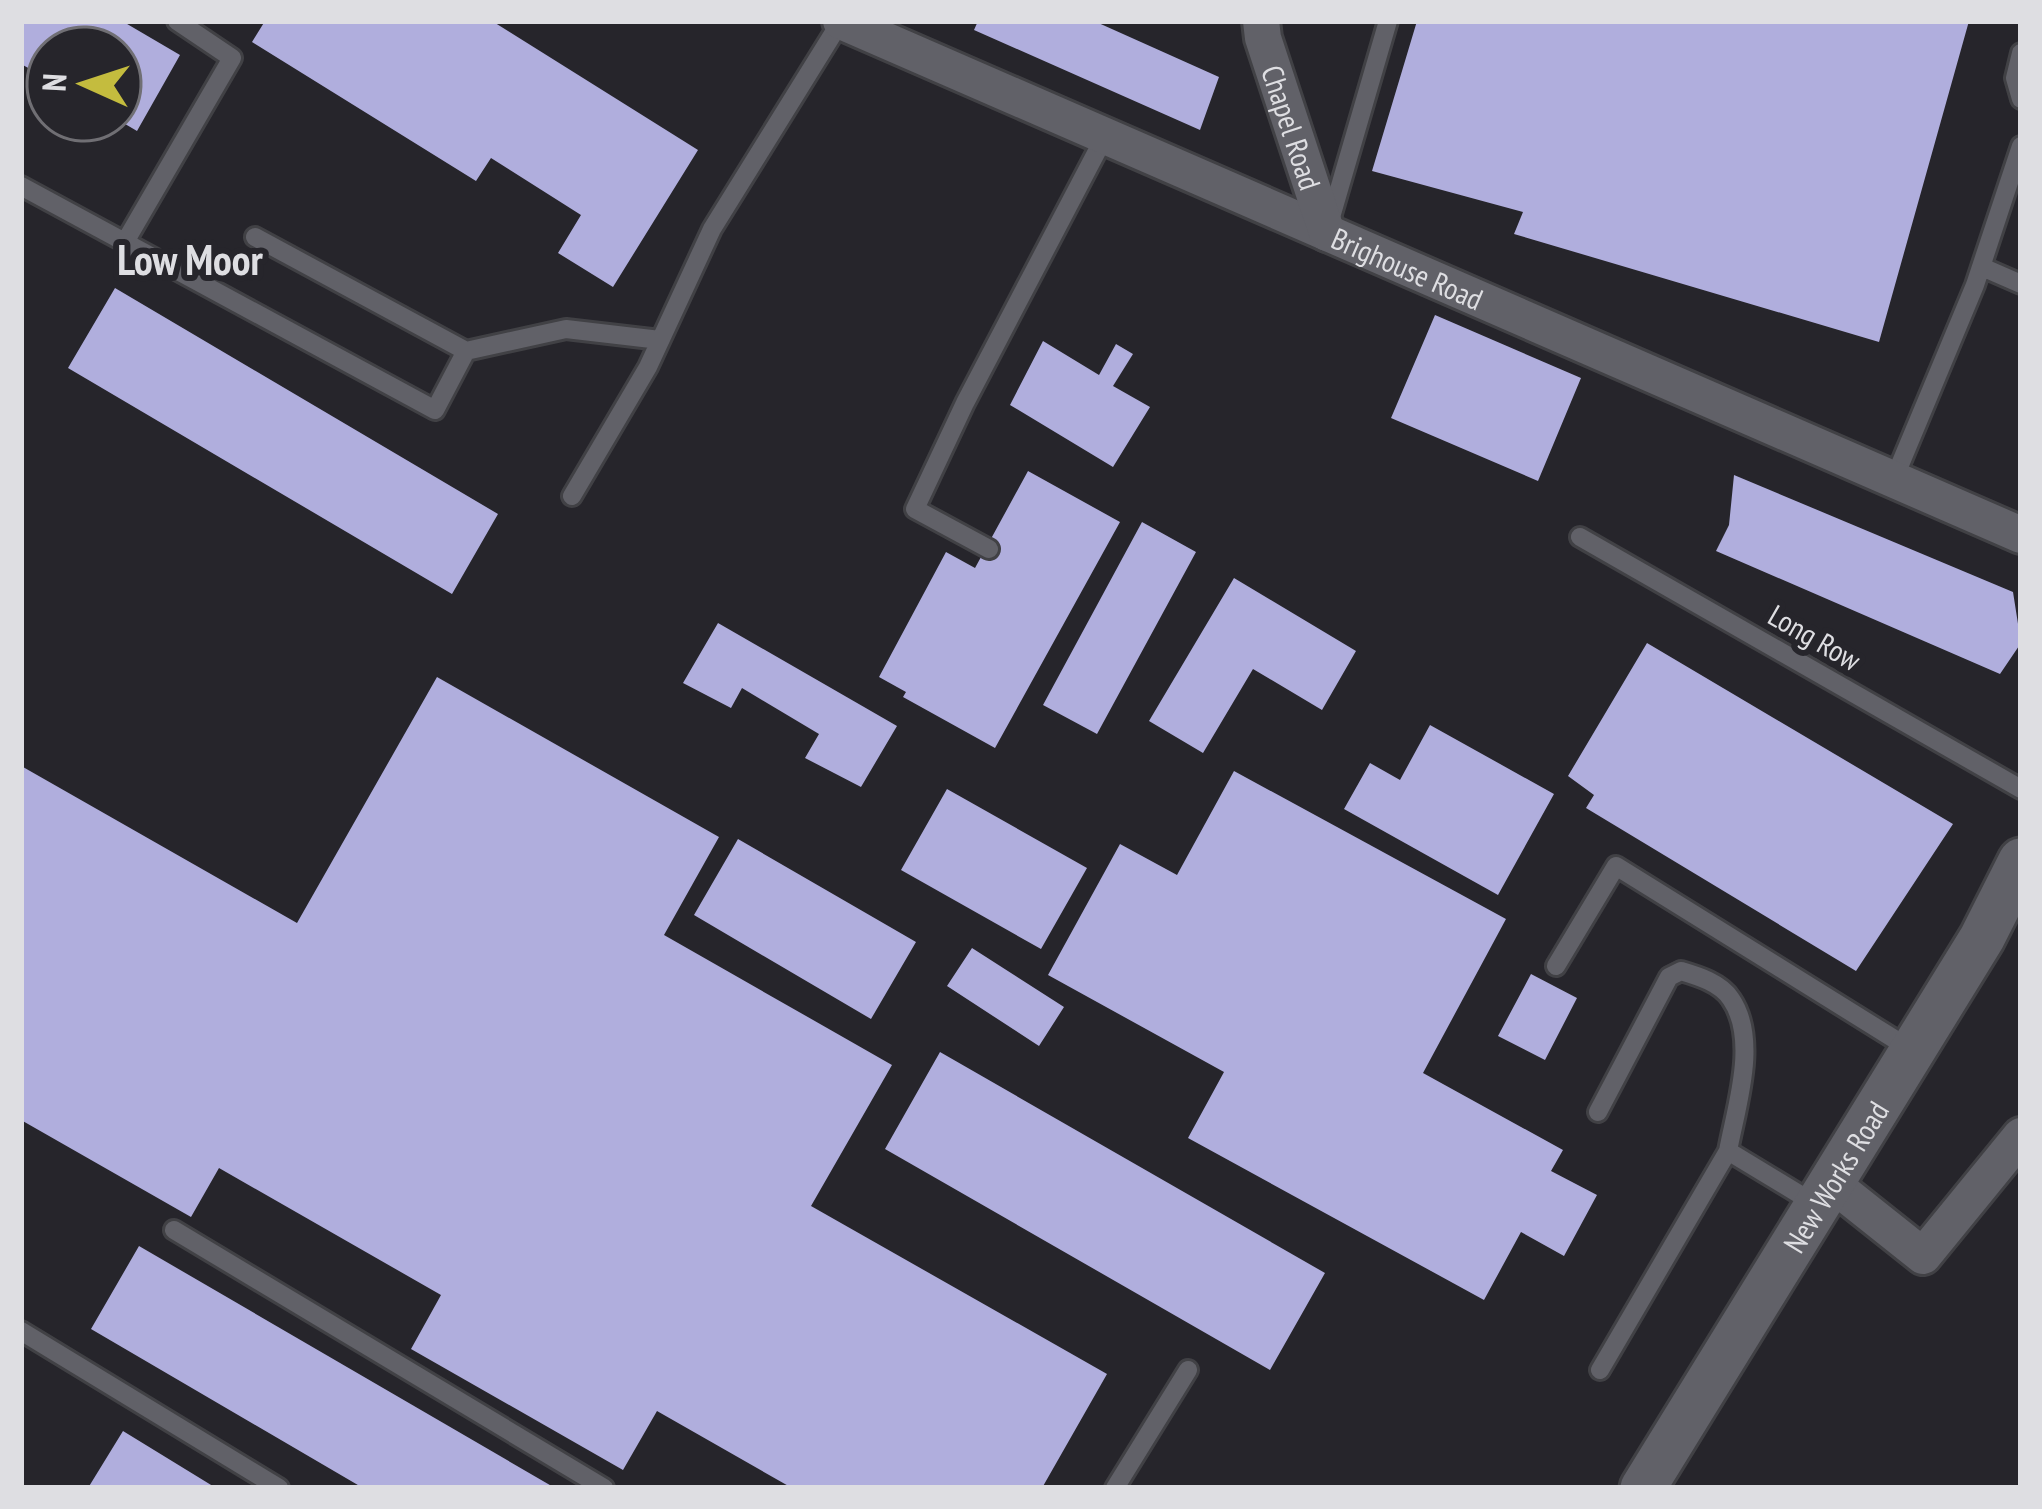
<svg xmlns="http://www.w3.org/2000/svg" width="2042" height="1509" font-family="'PT Sans Narrow',sans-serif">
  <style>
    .building { fill: #b0aedd }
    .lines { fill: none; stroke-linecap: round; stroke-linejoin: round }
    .service-casing { stroke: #414145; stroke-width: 24 }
    .minor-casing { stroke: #414145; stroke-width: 42 }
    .tertiary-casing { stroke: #414145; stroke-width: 51 }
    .service { stroke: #616168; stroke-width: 18 }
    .minor { stroke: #616168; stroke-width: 36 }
    .tertiary { stroke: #616168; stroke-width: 45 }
    .labels { text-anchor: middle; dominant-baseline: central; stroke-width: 12; stroke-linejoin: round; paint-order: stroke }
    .street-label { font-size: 30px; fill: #dedee2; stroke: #26252b }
    .district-label { font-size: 42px; font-weight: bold; fill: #dedee2; stroke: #26252b }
  </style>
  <rect width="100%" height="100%" fill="#26252b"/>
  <path class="building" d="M21 21H122L180 55 137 131 120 121V48H48V79L21 64Z
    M265 21H492L698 150 613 287 558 253 581 215 491 158 476 181 252 42Z
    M978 21H1094L1219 77 1200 130 974 30Z
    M1417 21H1969L1879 342 1514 234 1523 212 1372 171Z
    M115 288 498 514 452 594 68 368Z
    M1435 315 1581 378 1538 481 1391 418Z
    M1043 341 1099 375 1116 344 1133 354 1113 386 1150 407 1113 467 1010 405Z
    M1028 471 1120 522 995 748 903 697 906 692 879 677 946 552 975 568Z
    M1734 475 2013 592 2021 643 2000 674 1716 551 1729 525Z
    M1142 522 1196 552 1097 734 1043 705Z
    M1234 578 1356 651 1322 710 1253 669 1203 753 1149 721Z
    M718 623 897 726 861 787 805 758 819 734 742 688 731 708 683 683Z
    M1647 643 1953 824 1856 971 1586 808 1594 795 1568 776Z
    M437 677 719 837 664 935 892 1065 811 1206 1107 1374 1042 1488H792L657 1411 623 1470 411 1349 441 1295 219 1168 191 1217 21 1120 23 767 297 923Z
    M1430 725 1554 794 1498 895 1344 809 1370 763 1400 780Z
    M1234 771 1506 919 1423 1073 1563 1150 1551 1171 1597 1195 1564 1256 1521 1232 1484 1300 1188 1138 1224 1072 1048 975 1120 844 1177 875Z
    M947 789 1087 868 1041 949 901 870Z
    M738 839 916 942 871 1019 694 915Z
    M972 948 1064 1007 1039 1046 947 986Z
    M1531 974 1577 998 1545 1060 1498 1036Z
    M940 1052 1325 1273 1270 1370 885 1149Z
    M139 1246 555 1488H363L91 1329Z
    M123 1431 216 1488H88Z"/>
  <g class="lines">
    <defs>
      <path id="service" d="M2021 53 2015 78 2021 99
        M21 186 435 410 466 351
        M1329 224 1388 21
        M255 237 466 351 566 329 660 340
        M125 242 232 58 177 21
        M1982 267 2021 284
        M1894 479 1975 285 2021 146
        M572 496 648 367 712 229 841 21
        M1580 537 2021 789
        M989 549 915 509 965 403 1105 136
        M1556 966 1616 866 1912 1050
        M1598 1112 1669 977 1681 971C1698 976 1721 983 1731 999 1759 1040 1736 1107 1728 1151
        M174 1230 604 1488
        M21 1331 279 1488
        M1600 1370 1728 1151 1817 1205
        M1115 1488 1188 1370"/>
      <g id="minor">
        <path id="s1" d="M841 21 2021 535"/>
        <path id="s2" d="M1261 21 1263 38 1327 233"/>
        <path d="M1830 1182 1923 1256 2021 1136"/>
      </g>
      <g id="tertiary">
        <path id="s3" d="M1643 1488 1982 938 2021 861"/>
      </g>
    </defs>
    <use href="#service" class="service-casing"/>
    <use href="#minor" class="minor-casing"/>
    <use href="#tertiary" class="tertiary-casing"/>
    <use href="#service" class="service"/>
    <use href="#minor" class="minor"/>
    <use href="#tertiary" class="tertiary"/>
  </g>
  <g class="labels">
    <g class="street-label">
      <text stroke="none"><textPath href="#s2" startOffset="111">Chapel Road</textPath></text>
      <text stroke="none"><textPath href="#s1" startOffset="618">Brighouse Road</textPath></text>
      <text transform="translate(1815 637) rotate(30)">Long Row</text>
      <text stroke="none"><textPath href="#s3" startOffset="366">New Works Road</textPath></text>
    </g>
    <g class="district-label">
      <text x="190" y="259">Low Moor</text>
    </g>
  </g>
  <rect width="2042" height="1509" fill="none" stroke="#dedee2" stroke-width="48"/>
  <g transform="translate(84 84) rotate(273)"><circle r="57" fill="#26252b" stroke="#706f74" stroke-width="3"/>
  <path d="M0-9L21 45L0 30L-21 45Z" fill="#c4bc3e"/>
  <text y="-18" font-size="33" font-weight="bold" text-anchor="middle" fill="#dedee2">N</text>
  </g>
</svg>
